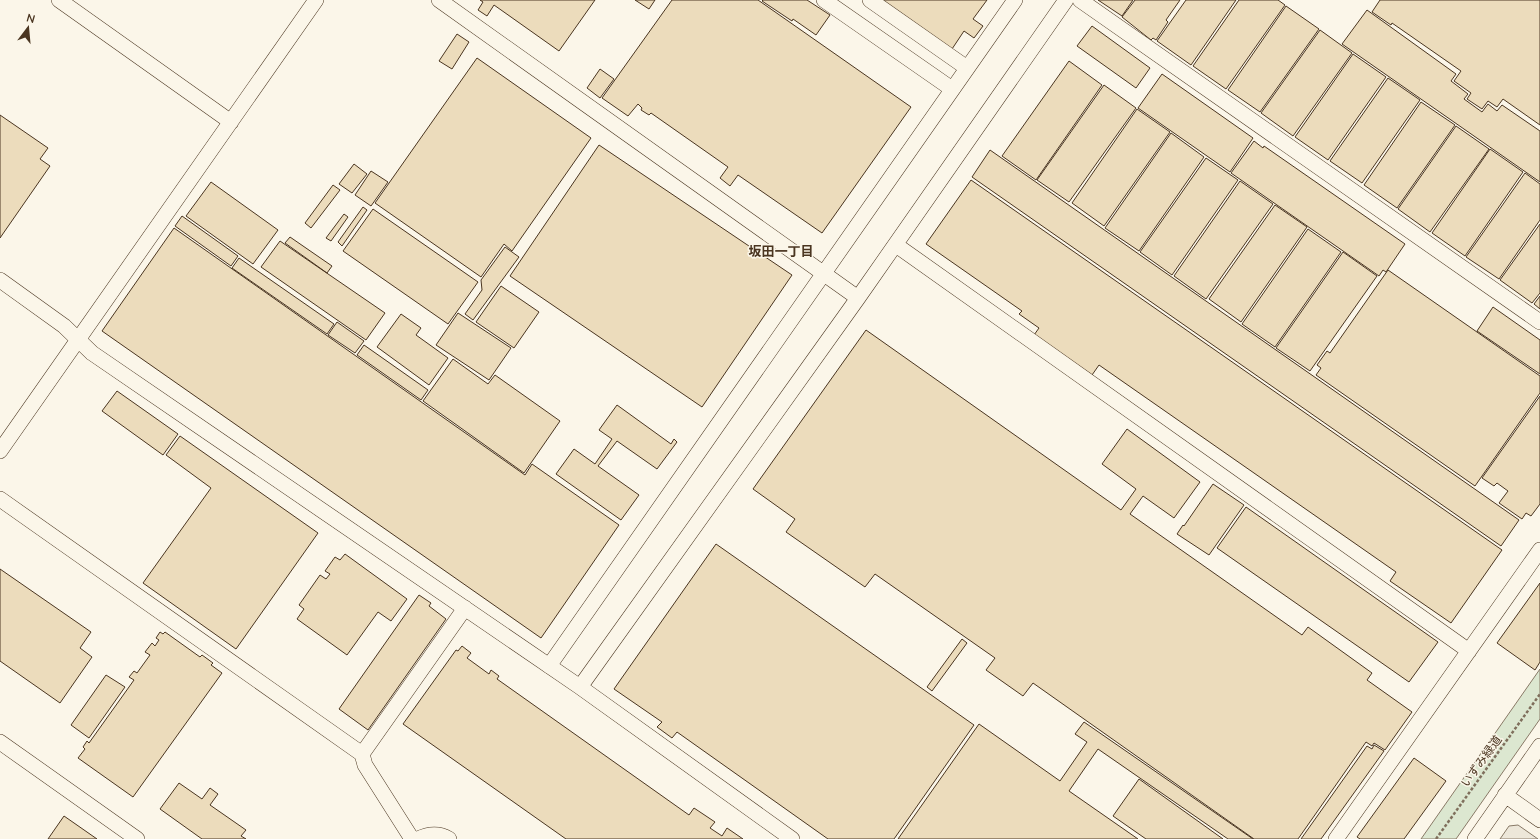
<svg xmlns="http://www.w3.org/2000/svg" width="1540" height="839" font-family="Mulish,'Noto Sans JP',sans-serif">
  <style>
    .green { fill: #dce7d0; stroke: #887966 }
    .parking { fill: #ede7d9; stroke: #887966 }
    .building { fill: #ecdcbc; stroke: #4a3520 }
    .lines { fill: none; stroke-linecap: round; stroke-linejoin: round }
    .minor-casing { stroke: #4a3520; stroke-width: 16 }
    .path { stroke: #7f6f5c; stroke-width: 2.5; stroke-dasharray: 3 2; stroke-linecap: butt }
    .minor { stroke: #fbf6e9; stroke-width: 15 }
    .labels { text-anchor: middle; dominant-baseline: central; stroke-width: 3; stroke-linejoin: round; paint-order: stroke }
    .street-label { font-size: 12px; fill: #4a3520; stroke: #fbf6e9 }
    .neighbourhood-label { font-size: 13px; font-weight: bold; fill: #4a3520; stroke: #fbf6e9 }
  </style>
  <rect width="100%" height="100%" fill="#fbf6e9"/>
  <path class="green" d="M1540 669V719L1456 839H1421Z"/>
  <path class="parking" d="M1518 825 1538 839H1500L1509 826Z"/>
  <path class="building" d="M480 0H595L559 51 494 5 487 16 478 10 483 2Z
    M635 0H655L649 9Z
    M672 0H758L911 107 822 233 738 175 730 186 720 178 728 167 651 113 649 115 641 110 642 108 638 104 628 116 602 98Z
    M763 0H807L830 15 816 35 793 19 792 21 762 1Z
    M882 0H987L973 19 983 26 974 38 964 31 952 49Z
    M1098 0H1133L1122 16Z
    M1135 0H1180L1166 20 1168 22 1156 40 1153 38 1151 40 1122 17Z
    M1186 0H1236L1191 65 1157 41Z
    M1239 0H1278L1285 5 1226 89 1193 66Z
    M1380 0H1540V125L1503 99 1497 107 1488 101 1482 109 1467 99 1471 93 1454 81 1461 71 1392 23 1391 25 1372 12Z
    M1286 6 1319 29 1260 112 1228 90Z
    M1367 10 1456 74 1451 81 1468 94 1464 99 1482 112 1488 104 1497 111 1502 105 1540 131V182L1342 44Z
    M1092 26 1150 68 1136 88 1077 46Z
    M1320 30 1352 53 1293 136 1261 113Z
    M457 34 469 42 452 69 439 61Z
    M1353 54 1386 77 1328 160 1295 137Z
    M477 58 591 138 512 251 504 244 481 277 375 203Z
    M1069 61 1102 85 1036 180 1002 156Z
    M600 69 614 79 600 98 587 88Z
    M1162 74 1253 138 1230 172 1138 108Z
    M1388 78 1420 100 1362 183 1330 161Z
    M1104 85 1136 108 1069 202 1037 180Z
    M1421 102 1455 125 1397 208 1364 185Z
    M1137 109 1170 132 1104 226 1072 203Z
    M0 115 48 148 40 159 50 166 0 238Z
    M1456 126 1489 149 1430 232 1398 209Z
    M1171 133 1204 157 1139 251 1105 228Z
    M1254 141 1263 148 1264 146 1405 244 1386 272 1383 270 1379 276 1231 173Z
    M599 145 792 275 702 407 510 276Z
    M1490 149 1523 172 1465 256 1432 233Z
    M990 150 1519 520 1501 546 972 177Z
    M1206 158 1238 180 1172 275 1140 252Z
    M354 164 367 174 352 193 339 184Z
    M371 171 388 182 371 206 355 195Z
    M1525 173 1540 184V220L1499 279 1466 257Z
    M971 180 1502 550 1451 623 1390 581 1396 572 1099 365 1092 375 1034 335 1039 328 1019 314 1022 311 926 244Z
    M1240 181 1273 204 1206 299 1174 276Z
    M211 182 278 230 253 264 186 216Z
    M333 185 340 190 311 228 305 223Z
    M1275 205 1307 227 1241 322 1209 299Z
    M363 207 367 210 342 246 338 242Z
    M373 209 478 282 448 324 343 251Z
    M344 214 348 217 331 241 326 238Z
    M182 216 238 256 231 266 175 226Z
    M1540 224V293L1532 303 1500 280Z
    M174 228 525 475 532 464 619 525 541 638 102 331Z
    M1308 229 1341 252 1275 347 1242 324Z
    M290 237 332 266 327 273 285 243Z
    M280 241 385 313 366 340 261 267Z
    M505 247 519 257 473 320 465 314 482 290 481 280Z
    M1343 252 1377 276 1310 371 1276 348Z
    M239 258 334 324 327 334 232 268Z
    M1388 270 1540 376V393L1475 486 1316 375 1321 368 1317 365 1327 351 1330 353Z
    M501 286 539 312 514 348 476 322Z
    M1540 296V309L1534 304Z
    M1493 307 1540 340V374L1477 331Z
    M458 313 511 348 489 380 436 345Z
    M401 314 421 328 416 335 448 358 429 385 377 347Z
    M337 322 364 341 355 353 328 335Z
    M866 330 1121 510 1136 489 1102 464 1127 429 1200 482 1174 518 1143 496 1130 514 1302 635 1308 627 1372 673 1367 680 1412 712 1385 750 1374 743 1372 746 1366 742 1298 839H1254L1033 683 1023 696 986 670 995 658 875 574 865 587 786 532 795 519 753 489Z
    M364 345 428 390 421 400 357 355Z
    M453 359 488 384 495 375 560 421 524 473 423 401Z
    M117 391 178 434 163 455 102 411Z
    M1540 396V504L1531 516 1526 513 1522 519 1499 503 1508 491 1497 483 1494 486 1482 478Z
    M617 405 671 444 674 439 677 442 657 469 617 441 598 466 639 495 621 520 556 474 574 449 595 464 612 439 599 430Z
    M180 436 318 533 236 649 143 583 211 488 166 455Z
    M1213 484 1244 505 1209 555 1177 534 1183 525 1184 526Z
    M1246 507 1438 642 1409 682 1217 548Z
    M716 544 974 725 894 839H828L677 732 672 738 657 727 662 722 614 689Z
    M345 554 407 599 391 621 378 612 347 655 297 619 304 609 299 605 320 575 326 579 330 574 325 571 335 557 340 560Z
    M0 569 91 632 80 648 92 657 60 703 0 661Z
    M1540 583V662L1535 670 1497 643Z
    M419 595 431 603 429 606 446 619 368 730 339 709Z
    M160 632 163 634 165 632 200 657 202 655 213 663 211 665 222 673 133 797 78 758 85 749 83 747 87 741 89 743 134 680 129 677 134 671 137 673 150 655 145 652 152 643 155 646 159 640 156 638Z
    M962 639 967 643 932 691 927 687Z
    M462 646 471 653 467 658 489 674 491 670 499 676 497 679 689 815 694 808 715 822 710 828 722 836 727 828 743 839H566L403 724 456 650 458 651Z
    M106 675 125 687 89 738 71 725Z
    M1084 722 1253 839H1228L1098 749 1069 791 1138 839H898L979 724 1060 781 1087 742 1075 734Z
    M1374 745 1384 751 1321 839H1301L1367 746 1372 749Z
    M1414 758 1446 781 1404 839H1360L1357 837Z
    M1139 779 1223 839H1146L1113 816Z
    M179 783 202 799 210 788 218 794 210 805 246 830 241 836 246 839H202L160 809Z
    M64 816 97 839H48Z"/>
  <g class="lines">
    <defs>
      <path id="minor" d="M59 0 231 122
        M439 0 858 298
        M824 0 952 89
        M870 0 967 68
        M1080 0 1540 322
        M896 245 1469 651
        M0 280 64 326 92 353 580 687 792 839
        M0 451 316 0
        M0 499 362 754 365 765 412 839
        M549 666 1015 0
        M580 687 858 298 1066 0
        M0 742 137 839
        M362 754 465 608
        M1505 795 1540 820
        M418 839C428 834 439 833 449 839
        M1336 839 1540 550
        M1475 839 1540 746"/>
    </defs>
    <use href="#minor" class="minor-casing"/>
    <path class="path" d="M1436 839 1540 694"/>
    <use href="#minor" class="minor"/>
  </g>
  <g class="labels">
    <g class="street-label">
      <text transform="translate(1481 761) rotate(-54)">いずみ緑道</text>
    </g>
    <g class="neighbourhood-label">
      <text x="781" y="251">坂田一丁目</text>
    </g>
  </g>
  <g transform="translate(28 28) rotate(16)" stroke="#fbf6e9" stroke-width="3" paint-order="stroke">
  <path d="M0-3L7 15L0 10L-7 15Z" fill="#4a3520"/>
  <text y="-6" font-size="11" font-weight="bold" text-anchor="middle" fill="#4a3520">N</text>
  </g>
</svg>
